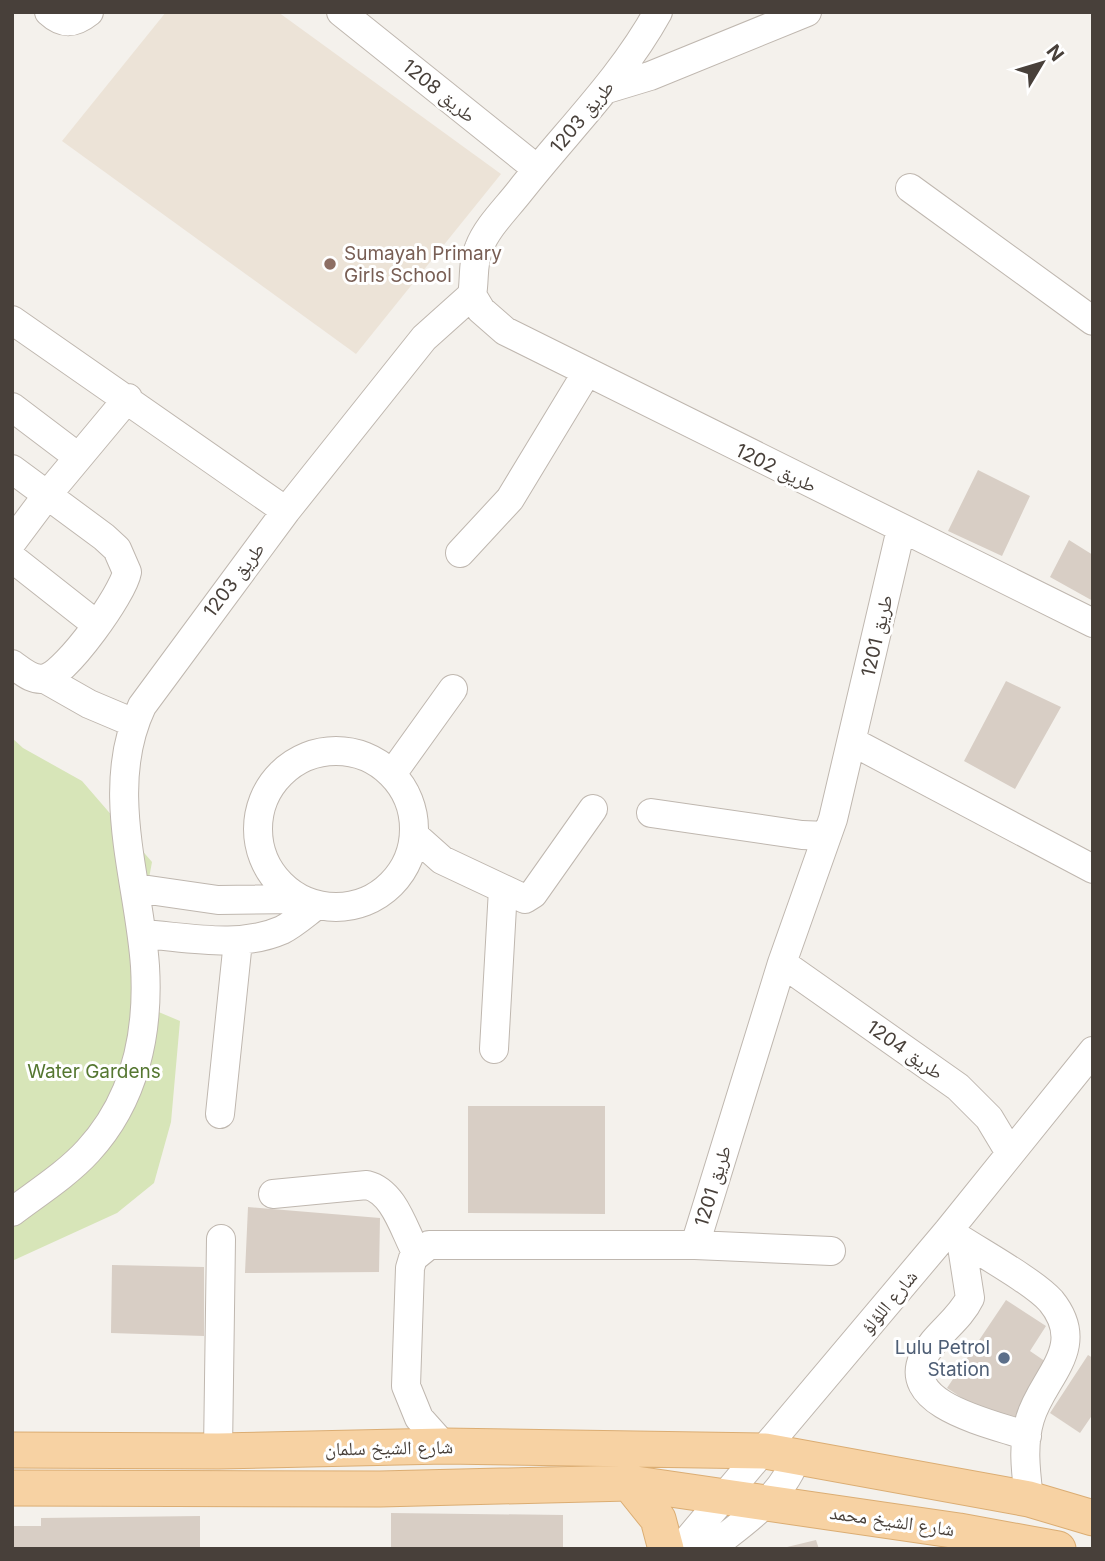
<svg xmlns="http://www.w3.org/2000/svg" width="1105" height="1561" font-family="Inter,'Noto Naskh Arabic',sans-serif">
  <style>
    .education { fill: #ece3d7 }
    .green { fill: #d7e5b8 }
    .building { fill: #d8cec5 }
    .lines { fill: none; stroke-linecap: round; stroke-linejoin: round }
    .minor-casing { stroke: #bfb7af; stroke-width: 30 }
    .major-casing { stroke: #dbad73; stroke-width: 37 }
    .minor { stroke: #fff; stroke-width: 28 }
    .major { stroke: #f7d2a3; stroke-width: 35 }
    .education-dot { fill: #8d6e63; stroke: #fff; stroke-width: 2.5 }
    .service-dot { fill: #5c6f8a; stroke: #fff; stroke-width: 2.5 }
    .labels { text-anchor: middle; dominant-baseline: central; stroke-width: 6; stroke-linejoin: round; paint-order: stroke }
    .street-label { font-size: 19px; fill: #48403a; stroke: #fff }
    .education-label { font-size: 19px; fill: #785e54; stroke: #fff; text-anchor: start }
    .park-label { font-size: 19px; fill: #557731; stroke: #fff }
    .service-label { font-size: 19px; fill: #4e5e75; stroke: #fff; text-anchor: end }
  </style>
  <rect width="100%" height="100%" fill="#f4f1ec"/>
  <path class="education" d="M166 12H278L501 174 356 354 62 141Z"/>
  <path class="green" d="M12 738 23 748 82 781 152 862 142 916V1005L180 1021 171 1122 154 1183 117 1213 12 1261Z"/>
  <path class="building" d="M978 470 1030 496 1002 556 948 531Z
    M1069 540 1093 555V601L1050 577Z
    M1006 681 1061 707 1015 789 964 761Z
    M468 1106H605V1214L468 1213Z
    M248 1207 380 1218 379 1272 245 1273Z
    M112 1265 204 1267V1336L111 1333Z
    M1006 1300 1046 1326 1030 1351 1052 1366 1010 1430 947 1388Z
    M1088 1355 1093 1358V1414L1080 1433 1050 1413Z
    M391 1513 563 1515V1549H391Z
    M200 1516V1549H12V1526H41V1518Z
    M816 1540 819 1549H783V1548Z"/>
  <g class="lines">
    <defs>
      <path id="minor" d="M49 12C63 25 74 24 89 12
        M341 12 537 169
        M607 89 650 76 807 12
        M910 188 1093 321
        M472 295 481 310 505 331 1093 623
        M12 320 286 511
        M12 407 78 457
        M12 469 104 537 117 549 127 572C123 594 67 672 46 678 33 682 22 671 12 664
        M12 542 48 494 128 398
        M460 553 510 499 587 372
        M12 558 97 625
        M45 679 89 704 134 723
        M853 742 1093 869
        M258 829a78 78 0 1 1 156 0a78 78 0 1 1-156 0Z
        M392 774 453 689
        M651 813 802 835 827 836
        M414 835 442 860 525 899 533 894 593 809
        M135 888 218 900 299 899
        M142 934C187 937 239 949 282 930 294 924 306 913 317 905
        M782 963 958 1087 989 1118 1010 1153
        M494 1049 503 889
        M220 1114 238 941
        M273 1194 367 1185C395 1192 404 1231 417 1254
        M12 1212C37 1193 67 1174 88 1151 135 1100 149 1033 145 966 139 880 103 788 142 706L286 511 424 338 472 295C475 280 472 263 479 248 487 227 506 209 520 191 567 131 621 79 658 12
        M948 1231C974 1249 1032 1280 1051 1301 1089 1348 1042 1377 1030 1419 1022 1445 1026 1473 1029 1499
        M961 1240 970 1298C959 1321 934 1335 923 1358 901 1406 994 1424 1027 1436
        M695 1245 782 963 833 819 901 529
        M444 1446 419 1418 406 1386 410 1268 413 1258 429 1245H695L831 1251
        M218 1451 221 1239
        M680 1549 948 1231 1093 1051
        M710 1549C743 1522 784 1497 797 1455"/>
      <path id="major" d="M12 1450 218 1451 444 1446 765 1451 1029 1499 1093 1518
        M629 1483 658 1519 666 1549
        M12 1488 380 1489 629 1483 959 1531 1058 1549"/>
    </defs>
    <use href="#minor" class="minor-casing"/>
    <use href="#major" class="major-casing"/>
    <use href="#minor" class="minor"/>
    <use href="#major" class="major"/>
  </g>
  <circle class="education-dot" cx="330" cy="264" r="7"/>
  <circle class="service-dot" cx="1004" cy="1358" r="7"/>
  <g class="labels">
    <g class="street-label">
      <text transform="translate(439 91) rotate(39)">طريق 1208</text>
      <text transform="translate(582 117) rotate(-50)">طريق 1203</text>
      <text transform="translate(776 468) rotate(26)">طريق 1202</text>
      <text transform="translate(234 580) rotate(-53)">طريق 1203</text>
      <text transform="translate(877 636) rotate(-77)">طريق 1201</text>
      <text transform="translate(905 1050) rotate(35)">طريق 1204</text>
      <text transform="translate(713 1186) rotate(-73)">طريق 1201</text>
      <text transform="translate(889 1302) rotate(-50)">شارع اللؤلؤ</text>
      <text transform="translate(389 1448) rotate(-1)">شارع الشيخ سلمان</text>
      <text transform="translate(892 1521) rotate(8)">شارع الشيخ محمد</text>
    </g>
    <g class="education-label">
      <text x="344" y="253">Sumayah Primary<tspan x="344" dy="22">Girls School</tspan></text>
    </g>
    <g class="park-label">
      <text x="94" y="1071">Water Gardens</text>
    </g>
    <g class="service-label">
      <text x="990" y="1347">Lulu Petrol<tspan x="990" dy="22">Station</tspan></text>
    </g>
  </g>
  <rect width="1105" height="1561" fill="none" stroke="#48403a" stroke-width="28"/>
  <g transform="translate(1042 63) rotate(52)" stroke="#ffffff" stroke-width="5" paint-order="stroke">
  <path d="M0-5L12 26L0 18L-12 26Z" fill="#48403a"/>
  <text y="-10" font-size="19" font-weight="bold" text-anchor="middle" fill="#48403a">N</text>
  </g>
</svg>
